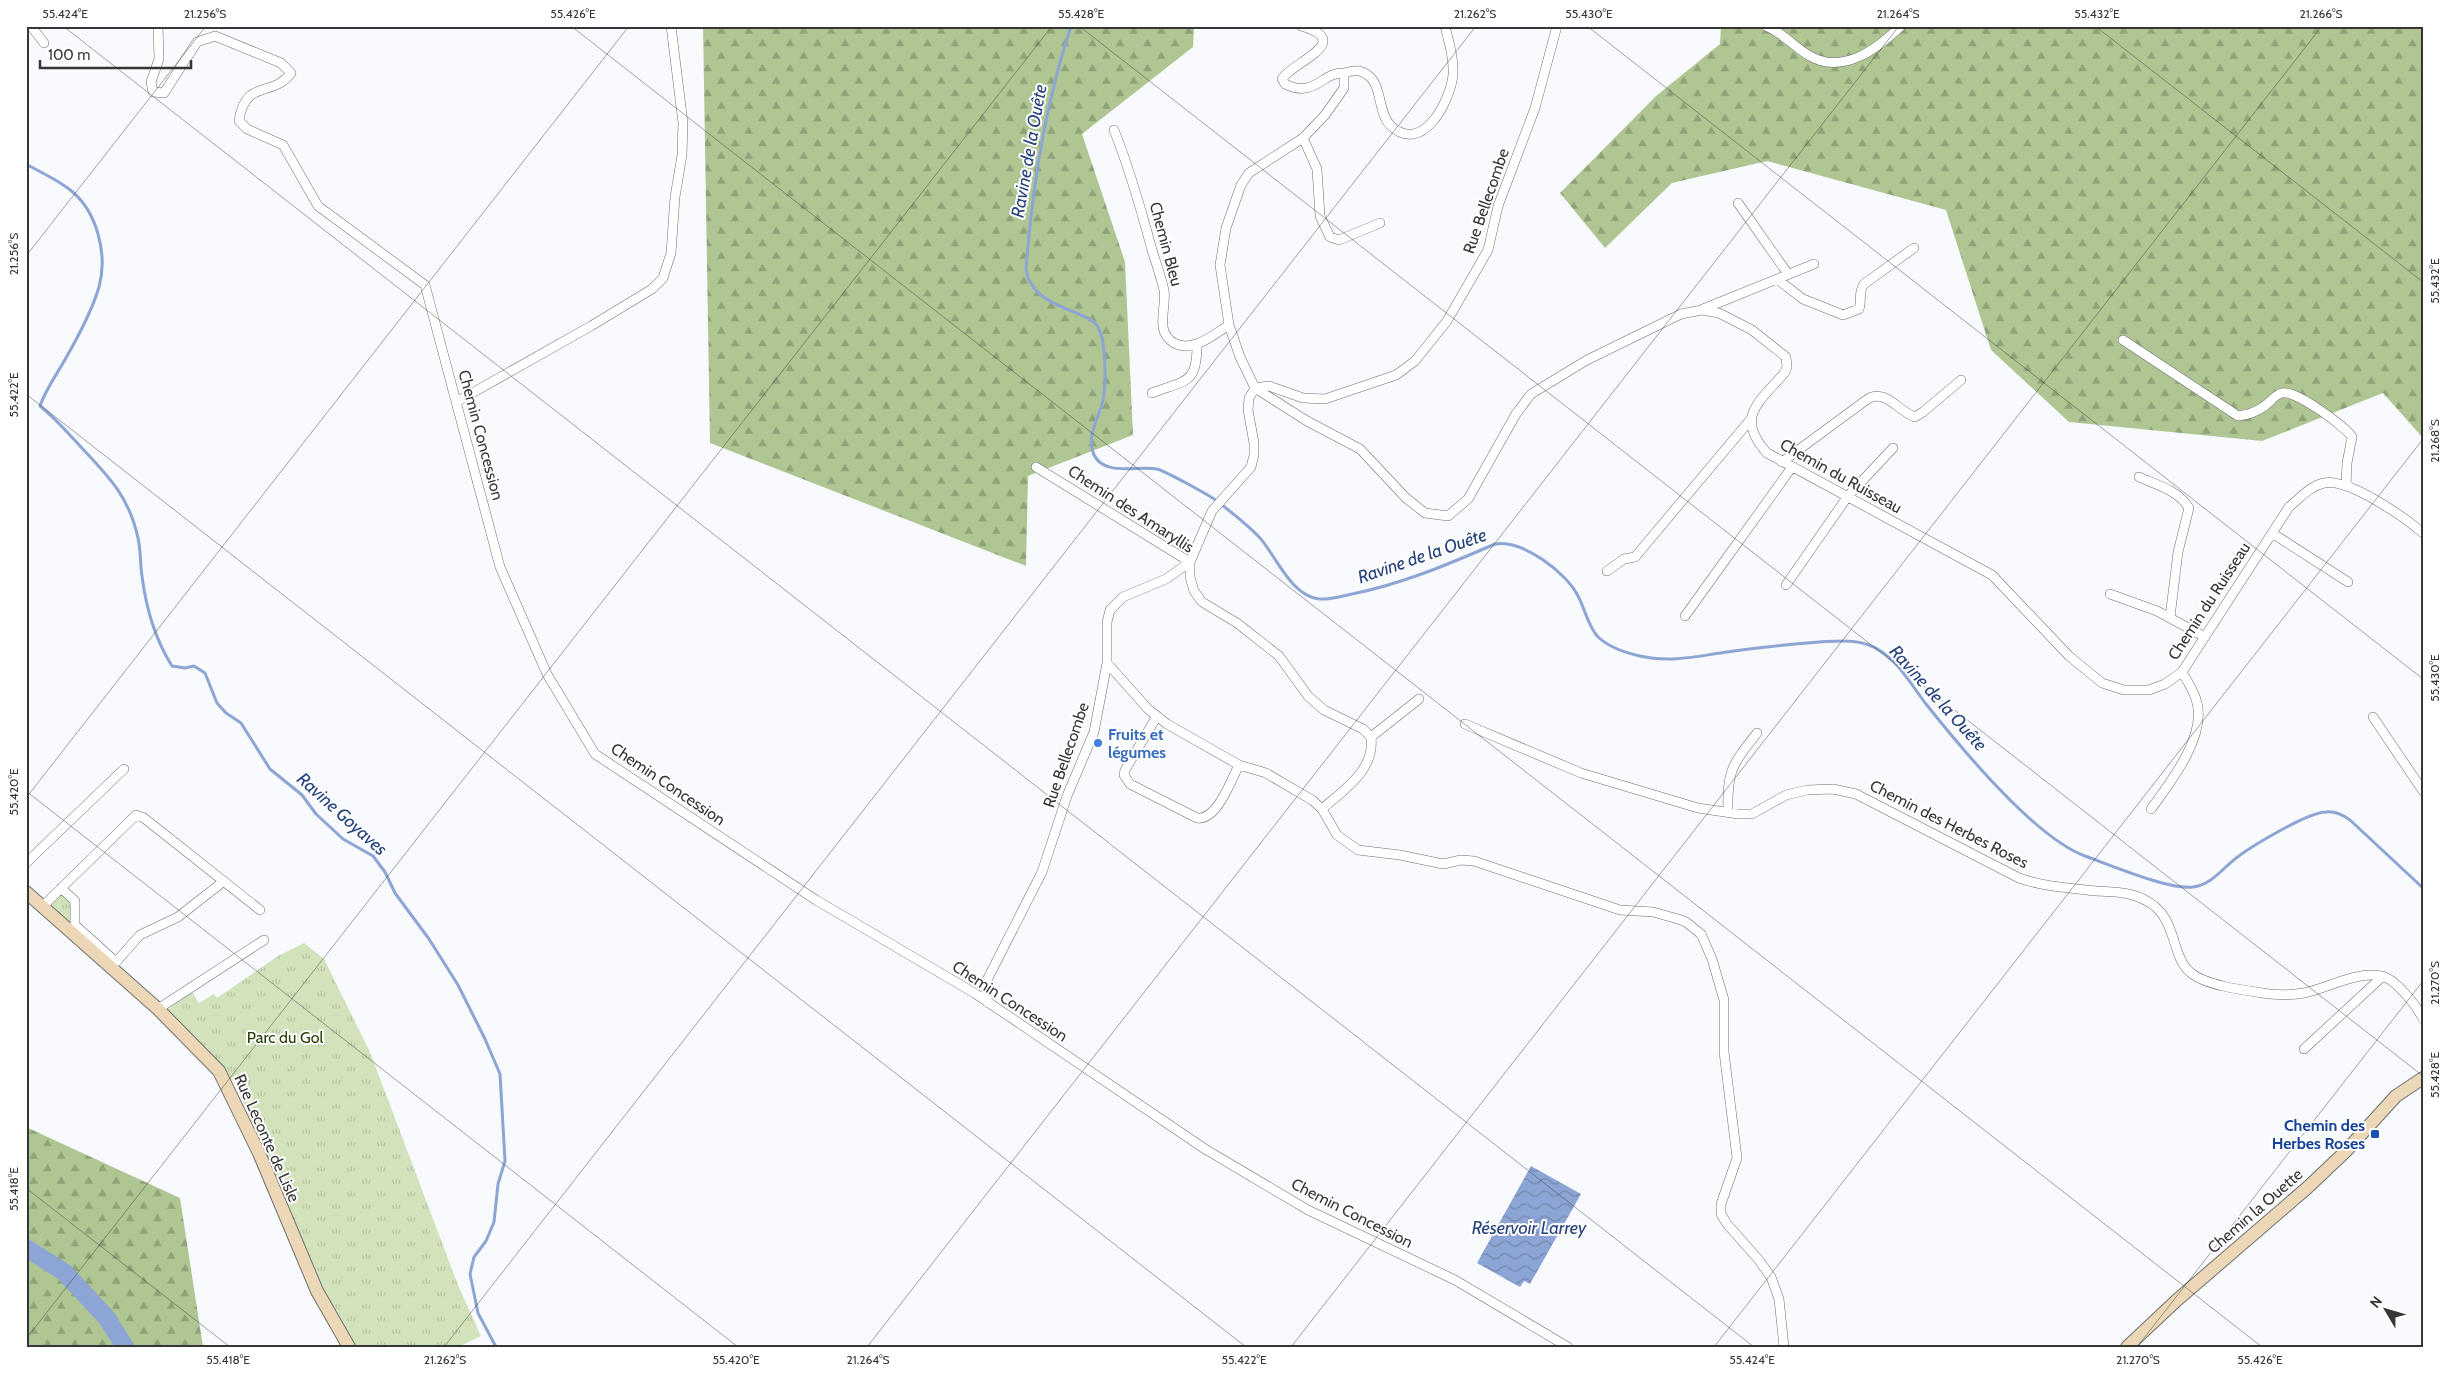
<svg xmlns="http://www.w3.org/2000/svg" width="2449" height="1373" font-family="Cabin,sans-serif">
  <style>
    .grass { fill: url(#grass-tufts) }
    .forest { fill: url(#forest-firs) }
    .water { fill: url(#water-waves) }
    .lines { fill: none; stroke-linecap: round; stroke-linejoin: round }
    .stream { stroke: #8da5d4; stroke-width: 3 }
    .river { stroke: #8da5d4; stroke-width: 18 }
    .street-casing { stroke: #6f6f73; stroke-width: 10 }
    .secondary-casing { stroke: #6f6f73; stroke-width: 14 }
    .street { stroke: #fff; stroke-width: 9 }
    .secondary { stroke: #ecd8b6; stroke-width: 12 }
    .ticks { fill: none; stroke: #363637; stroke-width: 1; stroke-opacity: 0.45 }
    .shop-dot { fill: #3f7fe0; stroke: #fff; stroke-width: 2 }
    .transit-dot { fill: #1a4fb4; stroke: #fff; stroke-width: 2 }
    .labels { text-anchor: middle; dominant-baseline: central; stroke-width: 4; stroke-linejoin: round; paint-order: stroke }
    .street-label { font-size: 16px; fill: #363637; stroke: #fff }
    .shop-label { font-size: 16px; font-weight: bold; fill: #366cbe; stroke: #fff; text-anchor: start }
    .park-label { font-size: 16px; fill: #2a3d03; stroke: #fff }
    .transit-label { font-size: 16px; font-weight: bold; fill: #164399; stroke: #fff; text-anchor: end }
    .water-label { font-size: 18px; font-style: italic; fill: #26437d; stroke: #fff }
    .neatline { fill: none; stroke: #363637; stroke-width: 2 }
    .ticks-label { font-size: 12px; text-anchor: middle; fill: #363637 }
  </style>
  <defs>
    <pattern id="grass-tufts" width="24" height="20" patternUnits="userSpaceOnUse" patternTransform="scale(1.25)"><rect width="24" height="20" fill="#d2e3bc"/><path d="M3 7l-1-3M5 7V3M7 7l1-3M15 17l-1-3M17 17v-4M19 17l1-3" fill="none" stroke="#b5c3a2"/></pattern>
    <pattern id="forest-firs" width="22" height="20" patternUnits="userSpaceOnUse" patternTransform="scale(1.25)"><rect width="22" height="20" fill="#afc693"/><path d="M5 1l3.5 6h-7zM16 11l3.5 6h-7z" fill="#8fa279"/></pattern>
    <pattern id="water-waves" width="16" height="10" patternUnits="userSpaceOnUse" patternTransform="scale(1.25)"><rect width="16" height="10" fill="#8da5d4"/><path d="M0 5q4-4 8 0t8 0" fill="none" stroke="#7487ad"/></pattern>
  </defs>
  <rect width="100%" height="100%" fill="#f9fafe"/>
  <path class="grass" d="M59 894 64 895 72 902 73 930 49 909 53 898Z
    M304 943 324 959 370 1052 458 1285 481 1336 458 1347H356L345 1331 312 1266 236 1085 212 1055 166 1011 192 992 199 1003 214 994 217 998 278 956Z"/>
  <path class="forest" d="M1194 26 1193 47 1082 134 1125 262 1133 435 1028 476 1026 566 710 443 703 26Z
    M1721 26H2423V438L2383 393 2262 441 2069 422 1991 350 1946 210 1767 161 1672 183 1605 248 1560 193 1656 96 1720 44Z
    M26 1127 180 1198 203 1347H26Z"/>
  <path class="water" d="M1531 1166 1581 1194 1530 1284 1524 1281 1520 1287 1477 1263Z"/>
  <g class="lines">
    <path class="stream" d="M1071 26C1045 105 1032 187 1026 270 1033 311 1090 308 1099 329 1106 343 1106 384 1103 400 1100 417 1085 436 1094 455 1105 477 1138 465 1157 469 1165 471 1209 495 1217 501 1231 512 1248 525 1260 538 1276 556 1291 596 1319 599 1330 600 1342 596 1352 594 1402 584 1449 564 1495 544 1522 539 1567 573 1578 596 1585 609 1588 626 1598 637 1609 647 1626 653 1640 656 1670 663 1698 656 1727 652 1758 648 1788 644 1819 642 1840 641 1860 638 1879 650 1899 662 1912 686 1926 704 1961 748 2034 837 2085 856 2110 865 2169 890 2193 887 2211 885 2222 869 2235 859 2250 847 2308 812 2326 812 2335 811 2343 815 2350 820L2423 888
      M26 164C40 172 56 179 69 189 97 210 108 254 99 287 92 311 79 335 67 356 58 373 46 388 40 406 55 418 67 432 80 446 108 476 129 496 138 538 141 551 140 564 142 576 146 608 155 639 172 666L185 668 194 666 205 673 217 703 226 713 241 723 270 769 302 795 316 814 343 839 373 856 385 872 395 893 429 939 458 985 485 1039 500 1074 505 1161 498 1184 494 1222 486 1241 474 1257 470 1274 478 1313 496 1347"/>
    <path class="river" d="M26 1248 64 1272 107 1318 125 1347"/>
    <defs>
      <path id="street" d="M31 26 44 43
        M158 26 159 59 151 82 153 92 164 93 197 42 215 36 281 63 291 73C273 98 245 78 239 121L247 129 283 145 318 206 425 285 500 567 547 674 595 754 816 900 976 994 1205 1149 1308 1210 1455 1280 1568 1347
        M1301 26C1356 42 1292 62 1282 79L1285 84C1315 99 1323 71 1344 73V88L1325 115 1303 138 1249 173 1241 185 1226 228 1220 265 1229 325 1240 357 1255 388 1307 421 1360 449 1406 498 1425 513 1448 516 1468 499 1516 414 1531 394 1587 360 1681 314 1702 310 1719 313 1752 330 1786 357 1787 367 1785 372C1760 402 1734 416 1767 453L1992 575 2069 656 2102 683 2124 690H2149L2165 684 2182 672 2289 507C2300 498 2310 486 2324 483 2349 478 2404 517 2423 533
        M1766 26C1781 32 1794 46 1808 55 1842 76 1877 49 1901 26
        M1344 73C1351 71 1359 69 1366 74 1383 83 1377 112 1390 125 1422 156 1450 102 1453 75 1454 58 1449 43 1445 26
        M1114 130C1130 170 1141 209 1152 250 1156 263 1161 277 1164 290 1167 308 1154 331 1174 343 1193 353 1213 335 1229 325
        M1303 138 1317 169 1320 216 1330 237 1339 240 1380 223
        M1738 203 1788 274
        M1777 279 1803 299 1843 315 1859 309C1862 300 1858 292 1864 284L1914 248
        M1703 309 1814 264
        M2123 340 2238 416C2247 415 2256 412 2263 407 2270 403 2274 395 2282 393 2294 389 2345 426 2352 437L2347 463 2346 486
        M1152 393C1185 380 1197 385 1197 345
        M458 401 591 326 652 289 663 278 671 253 675 197 682 155 683 123 671 26
        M1782 462 1869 398C1887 390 1898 411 1915 417L1923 412 1961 380
        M1036 467 1190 562V577L1194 591 1202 602 1237 623 1279 656 1308 696 1324 710 1363 729 1371 737C1375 770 1345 789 1322 809
        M2139 477C2157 485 2178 490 2189 508L2178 552 2170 617
        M2272 533 2348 582
        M1607 571 1624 559 1635 557 1751 419
        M1786 585 1848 496 1893 448
        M2110 594 2157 611 2205 637
        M1685 616 1792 467
        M1107 663 1148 709 1167 724 1239 765 1266 773 1312 800 1322 809 1337 835 1358 850 1400 855 1443 864 1461 860 1474 861 1620 910 1653 912 1678 919 1686 922 1701 934 1712 959 1724 1000V1052L1737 1158 1721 1204V1214L1727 1224 1758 1259 1771 1277 1779 1299 1784 1347
        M1157 716 1125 770 1124 775 1130 784 1197 818C1217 821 1231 780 1239 765
        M2373 717 2423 791
        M1465 724 1581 773 1698 808 1738 814H1752L1786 795 1807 790 1833 789 1856 794 2019 878C2044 887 2070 888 2097 891 2114 892 2130 892 2145 900 2178 916 2170 955 2190 972 2205 986 2249 991 2270 994 2281 995 2293 995 2304 993 2328 988 2356 971 2381 976 2395 978 2417 1006 2423 1019
        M1371 737 1419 699
        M2151 809C2170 783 2206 737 2197 703 2195 692 2187 681 2182 672
        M1728 813C1727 771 1731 766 1757 733
        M26 863 124 769
        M61 888 75 901V925L116 962 140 935 178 917 224 881
        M43 906 136 815 144 818 260 910
        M988 1003 985 984 1042 872 1067 796 1094 732 1107 663V622L1110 610 1123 597 1166 579 1190 562 1212 511 1251 467 1254 455V443L1248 410 1249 398 1255 388 1269 386 1303 398 1325 399 1396 375 1415 361 1447 321 1488 250 1498 206 1535 108 1557 26
        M158 1009 264 940
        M2304 1049 2383 976"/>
      <path id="secondary" d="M26 892 158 1009 219 1071 259 1153 317 1291 349 1347
        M2127 1347 2177 1300 2307 1188 2345 1152 2396 1096 2423 1078"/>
    </defs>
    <use href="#street" class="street-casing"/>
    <use href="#secondary" class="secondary-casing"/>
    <use href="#street" class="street"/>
    <use href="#secondary" class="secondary"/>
  </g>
  <path class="ticks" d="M63 26 1754 1347M571 26 2262 1347M1079 26 2423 1076M1587 26 2423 679M2095 26 2423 282M26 256 206 26M26 394 1246 1347M26 791 738 1347M26 798 629 26M26 1188 230 1347M26 1339 1052 26M444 1347 1476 26M867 1347 1899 26M1291 1347 2322 26M1714 1347 2423 439M2137 1347 2423 981"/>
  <circle class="shop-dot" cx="1098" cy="743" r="5"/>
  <rect class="transit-dot" x="2370" y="1129" width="10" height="10" rx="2.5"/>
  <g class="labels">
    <g class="street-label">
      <text transform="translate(1486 201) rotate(-71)">Rue Bellecombe</text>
      <text transform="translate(1166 244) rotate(75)">Chemin Bleu</text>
      <text transform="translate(481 435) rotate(75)">Chemin Concession</text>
      <text transform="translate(1841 476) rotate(29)">Chemin du Ruisseau</text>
      <text transform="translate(1131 509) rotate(33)">Chemin des Amaryllis</text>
      <text transform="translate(2209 601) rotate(-57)">Chemin du Ruisseau</text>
      <text transform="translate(1066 755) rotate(-71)">Rue Bellecombe</text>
      <text transform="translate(668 784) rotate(34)">Chemin Concession</text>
      <text transform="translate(1949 824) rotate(27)">Chemin des Herbes Roses</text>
      <text transform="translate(1010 1001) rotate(33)">Chemin Concession</text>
      <text transform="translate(267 1138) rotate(66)">Rue Leconte de Lisle</text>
      <text transform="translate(2255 1211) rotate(-41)">Chemin la Ouette</text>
      <text transform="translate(1352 1213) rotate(27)">Chemin Concession</text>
    </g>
    <g class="shop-label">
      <text x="1108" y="734">Fruits et<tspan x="1108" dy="18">légumes</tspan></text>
    </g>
    <g class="park-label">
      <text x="285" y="1037">Parc du Gol</text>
    </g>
    <g class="transit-label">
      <text x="2365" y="1125">Chemin des<tspan x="2365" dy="18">Herbes Roses</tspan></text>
    </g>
    <g class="water-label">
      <text transform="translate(1029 151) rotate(-80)">Ravine de la Ouête</text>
      <text transform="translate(1422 556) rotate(-19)">Ravine de la Ouête</text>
      <text transform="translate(1938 698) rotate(48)">Ravine de la Ouête</text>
      <text transform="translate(342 814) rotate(42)">Ravine Goyaves</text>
      <text x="1529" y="1228">Réservoir Larrey</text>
    </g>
  </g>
  <rect width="2449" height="1373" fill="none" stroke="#ffffff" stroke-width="55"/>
  <g transform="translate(2386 1310) rotate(308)" stroke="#ffffff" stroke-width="4" paint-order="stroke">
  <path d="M0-4L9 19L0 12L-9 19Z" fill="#363637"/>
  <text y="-8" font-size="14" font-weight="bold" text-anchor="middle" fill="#363637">N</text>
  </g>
  <path d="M40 60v8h151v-8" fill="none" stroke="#363637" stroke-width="2.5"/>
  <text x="48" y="60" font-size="15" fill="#363637" stroke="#ffffff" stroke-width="4" paint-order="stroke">100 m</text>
  <rect x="28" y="28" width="2394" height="1318" class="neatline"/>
  <g class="ticks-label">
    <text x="65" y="18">55.424°E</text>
    <text x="205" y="18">21.256°S</text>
    <text x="573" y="18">55.426°E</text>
    <text x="1081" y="18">55.428°E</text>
    <text x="1475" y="18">21.262°S</text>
    <text x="1589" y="18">55.430°E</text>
    <text x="1898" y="18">21.264°S</text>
    <text x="2097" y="18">55.432°E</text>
    <text x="2321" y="18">21.266°S</text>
    <text transform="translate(14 254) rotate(-90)" y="4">21.256°S</text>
    <text transform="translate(2435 281) rotate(-90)" y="4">55.432°E</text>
    <text transform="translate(14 395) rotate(-90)" y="4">55.422°E</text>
    <text transform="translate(2435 441) rotate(-90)" y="4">21.268°S</text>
    <text transform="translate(2435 678) rotate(-90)" y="4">55.430°E</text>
    <text transform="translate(14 792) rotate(-90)" y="4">55.420°E</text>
    <text transform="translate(2435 983) rotate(-90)" y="4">21.270°S</text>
    <text transform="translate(2435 1075) rotate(-90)" y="4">55.428°E</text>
    <text transform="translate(14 1189) rotate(-90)" y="4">55.418°E</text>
    <text x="228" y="1364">55.418°E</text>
    <text x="445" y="1364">21.262°S</text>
    <text x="736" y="1364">55.420°E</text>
    <text x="868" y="1364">21.264°S</text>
    <text x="1244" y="1364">55.422°E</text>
    <text x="1752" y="1364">55.424°E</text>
    <text x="2138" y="1364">21.270°S</text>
    <text x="2260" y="1364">55.426°E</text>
  </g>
</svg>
